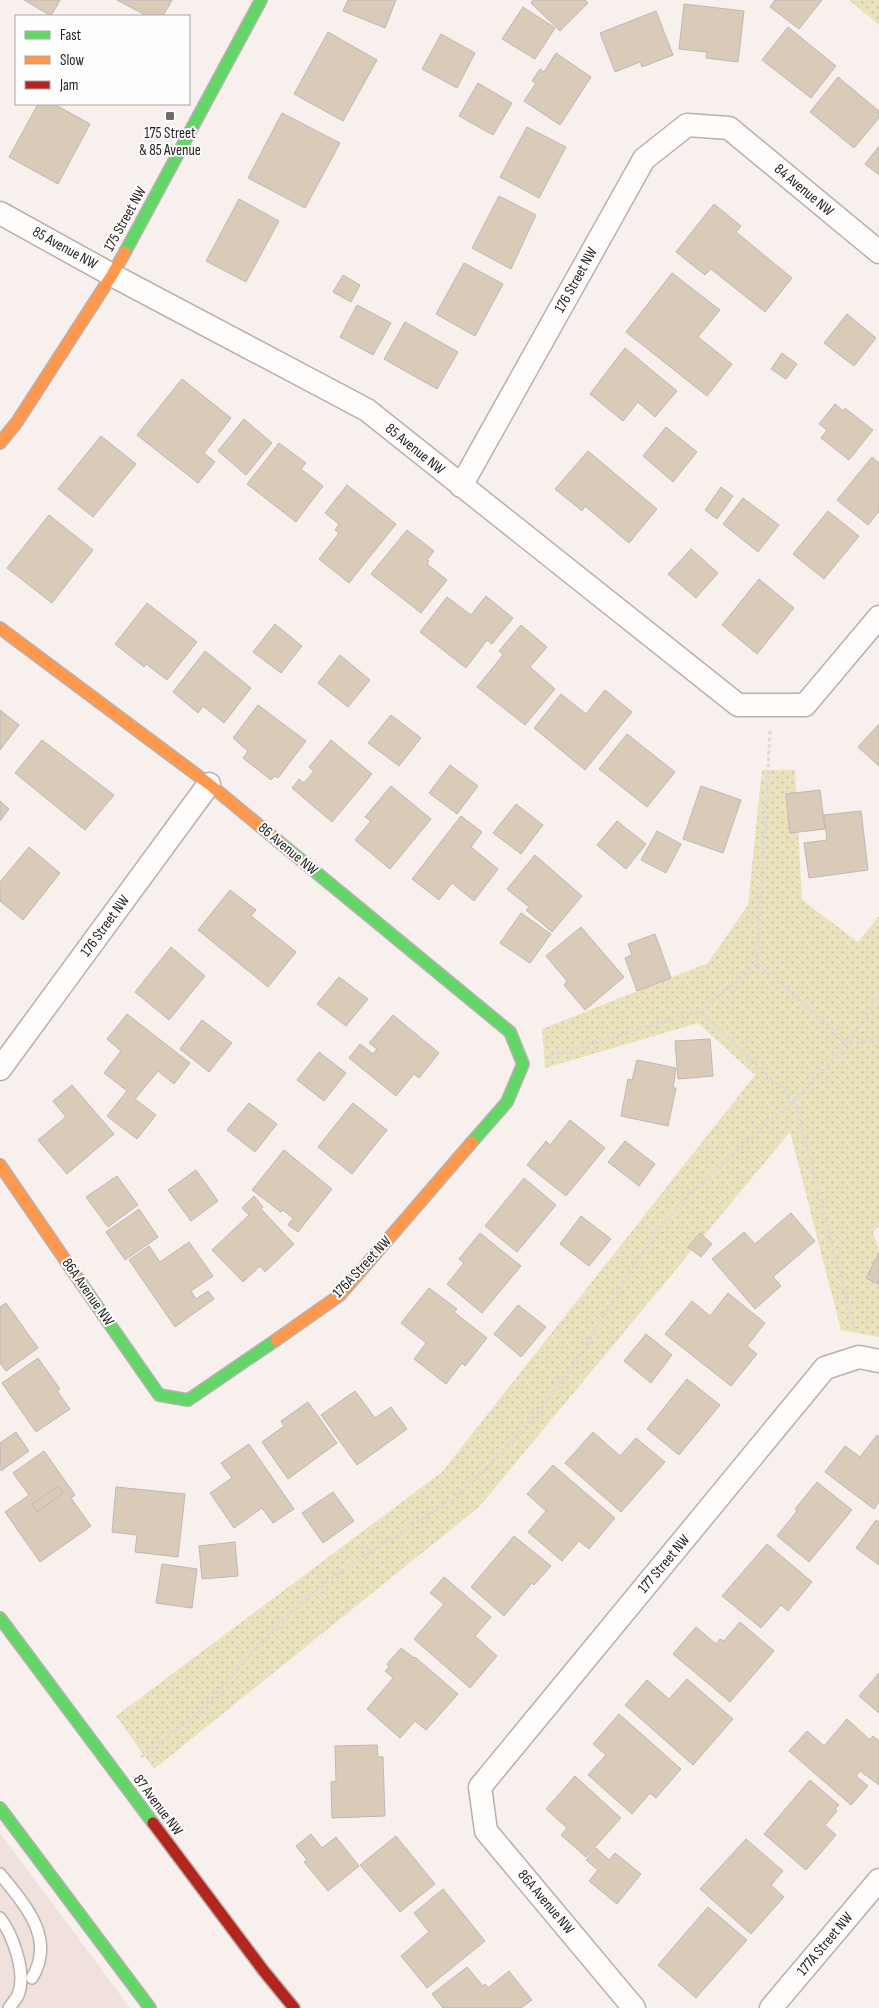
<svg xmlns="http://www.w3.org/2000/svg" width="879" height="2008" font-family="'Sofia Sans Condensed',sans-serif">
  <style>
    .built { fill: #f0e1dc }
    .park { fill: url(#park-dots) }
    .building { fill: #dacbb9; stroke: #bdb8b5 }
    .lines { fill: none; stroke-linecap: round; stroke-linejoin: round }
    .lane-casing { stroke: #b7b1af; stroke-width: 14 }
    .street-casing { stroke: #b7b1af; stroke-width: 25 }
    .fast-casing { stroke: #b7b1af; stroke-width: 14 }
    .slow-casing { stroke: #b7b1af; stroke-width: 14 }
    .jam-casing { stroke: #b7b1af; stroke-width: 14 }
    .path { stroke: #dddbda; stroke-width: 3; stroke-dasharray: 4 2.5; stroke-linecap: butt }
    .lane { stroke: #fefdfc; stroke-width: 11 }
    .street { stroke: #fefdfc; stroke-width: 22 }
    .fast { stroke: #63d668; stroke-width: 11 }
    .slow { stroke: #ff974d; stroke-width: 11 }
    .jam { stroke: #b3261e; stroke-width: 11 }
    .poi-dot { fill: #706a68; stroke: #fefefe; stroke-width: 2 }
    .labels { text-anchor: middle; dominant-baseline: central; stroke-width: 4; stroke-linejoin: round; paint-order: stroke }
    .poi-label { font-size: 15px; fill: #272221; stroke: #fefefe }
    .street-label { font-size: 15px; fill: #272221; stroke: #fefefe }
  </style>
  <defs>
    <pattern id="park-dots" width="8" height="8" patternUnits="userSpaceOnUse" patternTransform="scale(1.25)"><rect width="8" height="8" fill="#e9e2bd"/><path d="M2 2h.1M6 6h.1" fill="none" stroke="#c8c2a2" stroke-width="1.8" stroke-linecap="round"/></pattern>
  </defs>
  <rect width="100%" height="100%" fill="#f7f0ed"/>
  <path class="built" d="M0 1833 130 2008H0Z"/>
  <path class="park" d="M849 0H879V25Z
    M762 770H795L802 900 858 942 879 916V1226L873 1232 879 1251V1337L841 1330 790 1132 479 1507 154 1769 116 1716 442 1472 755 1075 698 1023 545 1068 542 1029 708 963 748 905Z"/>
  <path class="building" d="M24 0H60L51 16Z
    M117 0H172L163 16H147Z
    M348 0H396L385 28 343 11Z
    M533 0H585L588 3 560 31 531 3Z
    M775 0H822L799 29 770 7Z
    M684 4 744 11 738 62 706 58 707 52 679 49Z
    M523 7 555 28 535 59 502 39Z
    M656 11 673 55 642 67 640 62 615 72 600 33Z
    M788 27 836 66 811 98 762 60Z
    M328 32 377 60 343 121 294 94Z
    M441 34 475 53 457 88 422 69Z
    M556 53 591 77 560 125 524 101 536 83 532 81 540 69 544 72Z
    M838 77 879 111V118L854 148 810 112Z
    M478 83 512 103 493 135 459 116Z
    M38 104H54L90 124 58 184 9 157Z
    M282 113 340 143 305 208 248 178Z
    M527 127 566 147 539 198 500 177Z
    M879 146V175L865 164Z
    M499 196 536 215 511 269 472 248Z
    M239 199 279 221 246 282 206 261Z
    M714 204 741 226 736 232 792 278 765 312 711 269 705 275 676 252Z
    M464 263 503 284 475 336 436 314Z
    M672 273 720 310 698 337 732 364 707 396 626 332Z
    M343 275 360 285 351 302 333 292Z
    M357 305 391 323 373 355 340 337Z
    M847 314 876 338 854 366 824 343Z
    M405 322 458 352 437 389 384 359Z
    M625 348 677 391 655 417 638 402 623 421 590 394Z
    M782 353 797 364 786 379 771 369Z
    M182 379 231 418 204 453 215 462 198 483 137 435Z
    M835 404 843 411 845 408 873 430 849 460 821 438 827 430 819 424Z
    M244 419 272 443 246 475 218 451Z
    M666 427 697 452 673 482 643 456Z
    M101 436 136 464 93 517 58 489Z
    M279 443 306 463 301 469 323 486 296 522 247 484Z
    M588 451 657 509 629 543 585 506 582 511 555 489Z
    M872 457 879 463V511L868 525 837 500Z
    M347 485 396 524 349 583 319 559 339 533 335 530 339 524 325 513Z
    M721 487 733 496 717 519 705 510Z
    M743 498 779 525 758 552 723 524Z
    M828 511 859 536 824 579 793 554Z
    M49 515 93 550 52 603 7 568Z
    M407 530 434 551 427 560 429 561 427 564 447 580 421 613 371 574Z
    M691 549 718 573 696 598 668 574Z
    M759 579 794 608 757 654 722 625Z
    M486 596 513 618 492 644 487 640 466 668 420 632 447 597 471 615Z
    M147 603 197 642 167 680 146 664 144 667 115 644Z
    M275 624 302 646 281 673 253 652Z
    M521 625 547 647 530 667 555 689 525 725 477 687 503 655 499 651Z
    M205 651 251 688 224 723 203 706 198 713 173 692Z
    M340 655 370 680 348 707 318 683Z
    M605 690 632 712 585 770 534 728 561 694 586 714Z
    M258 705 306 741 278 778 275 776 271 780 243 758 248 751 233 738Z
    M0 710 19 725 0 750Z
    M391 715 421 738 399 766 368 743Z
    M879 724V766L858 747Z
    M627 734 675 772 647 807 599 769Z
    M42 740 114 795 85 830 15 773Z
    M331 740 372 774 332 822 292 788 299 779 304 783 314 771 309 767Z
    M450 765 478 786 457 814 429 793Z
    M391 786 431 819 390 869 355 840 371 821 365 817Z
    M701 786 741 800 723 853 683 839Z
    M820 790 825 829 790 833 786 794Z
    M0 801 9 809 0 821Z
    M516 804 543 825 521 854 493 833Z
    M861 811 868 870 809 878 804 843 827 840 824 815Z
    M461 816 482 832 471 847 498 869 474 901 452 883 439 900 412 879Z
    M617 821 646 844 626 869 597 845Z
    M657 831 681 844 666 873 641 860Z
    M29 847 60 873 23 920 0 901V882Z
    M535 855 582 896 552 932 526 910 529 907 507 889Z
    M230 890 256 910 251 916 296 952 268 987 198 930Z
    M521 913 551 934 530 963 500 943Z
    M581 927 624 977 585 1010 564 985 567 981 546 956Z
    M655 934 671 978 637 991 625 958 632 955 628 944Z
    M171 947 205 976 169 1020 135 992Z
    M339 977 368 999 346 1026 317 1004Z
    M127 1014 190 1063 174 1084 158 1071 135 1099 156 1115 137 1139 107 1116 127 1091 104 1073 121 1051 107 1039Z
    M393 1015 439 1053 419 1078 414 1074 396 1096 349 1058 360 1044 373 1054 377 1049 369 1043Z
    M202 1020 232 1043 209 1072 180 1049Z
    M710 1039 713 1076 678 1079 675 1041Z
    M319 1052 346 1073 324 1101 297 1080Z
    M637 1060 676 1068 673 1088H676L668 1126 621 1116 628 1079 632 1080Z
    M72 1085 114 1134 67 1174 38 1140 66 1117 53 1101Z
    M249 1103 277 1124 255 1152 227 1130Z
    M353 1103 387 1130 352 1174 318 1147Z
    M570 1120 605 1148 566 1196 527 1165 546 1141 550 1145Z
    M625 1141 655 1164 639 1186 608 1162Z
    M284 1150 332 1189 298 1232 288 1225 293 1218 283 1210 281 1212 252 1190Z
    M196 1170 218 1201 191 1221 168 1190Z
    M117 1176 138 1205 108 1227 86 1197Z
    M524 1178 556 1205 517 1252 485 1226Z
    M254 1196 263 1207 261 1209 294 1244 265 1272 260 1266 243 1282 212 1250 249 1215 242 1208Z
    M139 1209 158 1237 125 1260 106 1232Z
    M791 1213 815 1241 773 1277 781 1286 755 1309 712 1259 744 1232 755 1244Z
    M581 1216 611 1239 589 1266 560 1244Z
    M480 1233 521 1266 482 1313 447 1284 464 1263 459 1259Z
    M700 1233 712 1244 701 1257 688 1247Z
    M189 1242 213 1276 191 1291 196 1299 208 1291 214 1299 175 1327 129 1260 149 1246 160 1262Z
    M879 1253V1284L866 1278Z
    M429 1288 457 1309 454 1312 487 1338 465 1366 462 1363 446 1384 414 1359 426 1343 401 1323Z
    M728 1293 765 1323 747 1346 757 1354 731 1386 665 1334 692 1301 710 1316Z
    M6 1303 38 1348 6 1371 0 1363V1307Z
    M518 1305 546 1327 521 1357 494 1334Z
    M646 1334 672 1355 651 1383 624 1361Z
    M38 1358 60 1389 57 1391 70 1409 36 1432 2 1383Z
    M687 1379 720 1405 679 1455 647 1429Z
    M355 1391 375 1418 391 1407 407 1429 357 1465 321 1415Z
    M308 1402 337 1443 288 1479 262 1442 284 1426 281 1421Z
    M16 1432 29 1451 1 1471 0 1443Z
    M593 1432 620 1456 636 1438 665 1462 621 1512 565 1463Z
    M877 1435 879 1437V1502L874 1509 825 1472 845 1446 860 1457Z
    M249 1444 294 1509 273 1523 262 1508 234 1528 210 1493 232 1478 221 1463Z
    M44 1451 75 1495 71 1498 91 1526 40 1562 5 1512 29 1495 13 1473Z
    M553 1465 615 1518 589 1549 579 1541 562 1561 528 1532 546 1511 527 1494Z
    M817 1482 852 1510 809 1562 777 1536 797 1511 795 1509Z
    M58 1486 63 1493 37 1512 32 1504Z
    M116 1487 185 1494 178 1557 135 1552 137 1535 112 1532Z
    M333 1492 354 1521 323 1543 302 1513Z
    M876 1520 879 1522V1565L856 1548Z
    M514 1536 551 1566 534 1585 532 1583 504 1616 471 1587Z
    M235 1542 238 1576 202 1579 199 1546Z
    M767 1544 812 1582 788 1611 781 1605 761 1628 722 1596Z
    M162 1564 197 1569 192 1608 156 1603Z
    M444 1577 491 1617 475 1636 497 1656 470 1688 414 1639 444 1604 430 1593Z
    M740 1622 774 1651 730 1702 673 1654 696 1627 716 1644 720 1639 724 1641Z
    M401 1648 414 1658 415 1657 458 1694 426 1730 415 1721 400 1738 367 1709 393 1678 385 1671 389 1667 387 1664Z
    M879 1673V1713L859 1696Z
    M687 1679 733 1719 693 1765 625 1705 647 1680 669 1699Z
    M619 1714 681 1769 656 1798 650 1793 632 1814 588 1775 606 1755 593 1744Z
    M847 1719 870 1740 873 1736 879 1741V1785L860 1771 856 1776 868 1786 851 1805 789 1751 807 1731 824 1746Z
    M377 1745 378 1757H383L385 1816 332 1818 331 1782 336 1781 335 1746Z
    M575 1776 621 1818 586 1857 561 1835 567 1828 546 1809Z
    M810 1780 839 1805 835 1809 837 1811 825 1825 836 1835 806 1870 764 1834Z
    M311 1834 322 1848 336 1837 359 1866 328 1891 304 1862 307 1860 296 1846Z
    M396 1836 435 1884 400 1912 360 1865Z
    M746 1839 783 1871 771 1885 784 1897 751 1934 700 1889Z
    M596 1848 609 1860 615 1853 641 1874 617 1904 589 1881 598 1870 586 1860Z
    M443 1889 485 1941 427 1988 401 1956 429 1932 414 1913Z
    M708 1907 747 1940 696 1998 658 1965Z
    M467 1967 483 1986 485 1984 488 1988 509 1971 532 2000 521 2008H443L432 1994Z"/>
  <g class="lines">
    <defs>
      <path id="lane" d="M0 1874C25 1905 56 1938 32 1978
        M0 1918C13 1935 27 1974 18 1995 16 1999 12 2004 9 2008"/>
      <path id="street" d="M0 213 112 275 367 410 738 705H805L879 617
        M461 486 644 159 687 125 729 128 879 252
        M0 1069 209 784
        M634 2008 486 1831 480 1787 825 1368 859 1357 879 1361
        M771 2008 879 1880"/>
      <path id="fast" d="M125 252 261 0
        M278 841 510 1032 523 1064 507 1102 472 1142
        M81 1283 159 1395 188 1400 276 1340
        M0 1618 153 1823
        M0 1808 150 2008"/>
      <path id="slow" d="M0 443 17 422 112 275 125 252
        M0 628 209 784 278 841
        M0 1165 81 1283
        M276 1340 340 1295 472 1142"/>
      <path id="jam" d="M153 1823 263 1970 294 2008"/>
    </defs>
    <use href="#lane" class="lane-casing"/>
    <use href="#street" class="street-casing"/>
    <use href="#fast" class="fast-casing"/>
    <use href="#slow" class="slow-casing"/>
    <use href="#jam" class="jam-casing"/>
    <path class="path" d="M770 731 757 964 825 1022 847 1045 879 1039
      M757 964 700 1011 794 1100 855 1331
      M550 1056 700 1011
      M141 1757 184 1725 204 1707 271 1632 304 1600 339 1572 442 1506 485 1470 536 1415 571 1369 598 1326 630 1271 658 1229 691 1192 794 1100 847 1045 879 995"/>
    <use href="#lane" class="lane"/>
    <use href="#street" class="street"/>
    <use href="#fast" class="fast"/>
    <use href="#slow" class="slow"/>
    <use href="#jam" class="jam"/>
  </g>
  <rect class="poi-dot" x="165" y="111" width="10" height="10" rx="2.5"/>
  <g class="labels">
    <g class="poi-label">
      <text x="170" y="133">175 Street<tspan x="170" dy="17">&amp; 85 Avenue</tspan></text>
    </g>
    <g class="street-label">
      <text transform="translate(804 190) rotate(40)">84 Avenue NW</text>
      <text transform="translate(125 219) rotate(-61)">175 Street NW</text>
      <text transform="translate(65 248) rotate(29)">85 Avenue NW</text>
      <text transform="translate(576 280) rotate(-61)">176 Street NW</text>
      <text transform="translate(415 449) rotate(39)">85 Avenue NW</text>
      <text transform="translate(288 849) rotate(40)">86 Avenue NW</text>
      <text transform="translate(105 926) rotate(-54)">176 Street NW</text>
      <text transform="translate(362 1267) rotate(-47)">176A Street NW</text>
      <text transform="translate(88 1292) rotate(55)">86A Avenue NW</text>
      <text transform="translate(664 1564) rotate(-50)">177 Street NW</text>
      <text transform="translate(158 1805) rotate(53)">87 Avenue NW</text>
      <text transform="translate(546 1902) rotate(50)">86A Avenue NW</text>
      <text transform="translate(825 1944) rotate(-50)">177A Street NW</text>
    </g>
  </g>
  <rect x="15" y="15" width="175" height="90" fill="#fefefe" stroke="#a8a6a6"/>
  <rect x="25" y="31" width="25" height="8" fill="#63d668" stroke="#a8a6a6"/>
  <text x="60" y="40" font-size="15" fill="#272221">Fast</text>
  <rect x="25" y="56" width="25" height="8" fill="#ff974d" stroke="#a8a6a6"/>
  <text x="60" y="65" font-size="15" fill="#272221">Slow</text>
  <rect x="25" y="81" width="25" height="8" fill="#b3261e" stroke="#a8a6a6"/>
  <text x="60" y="90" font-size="15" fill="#272221">Jam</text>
</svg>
